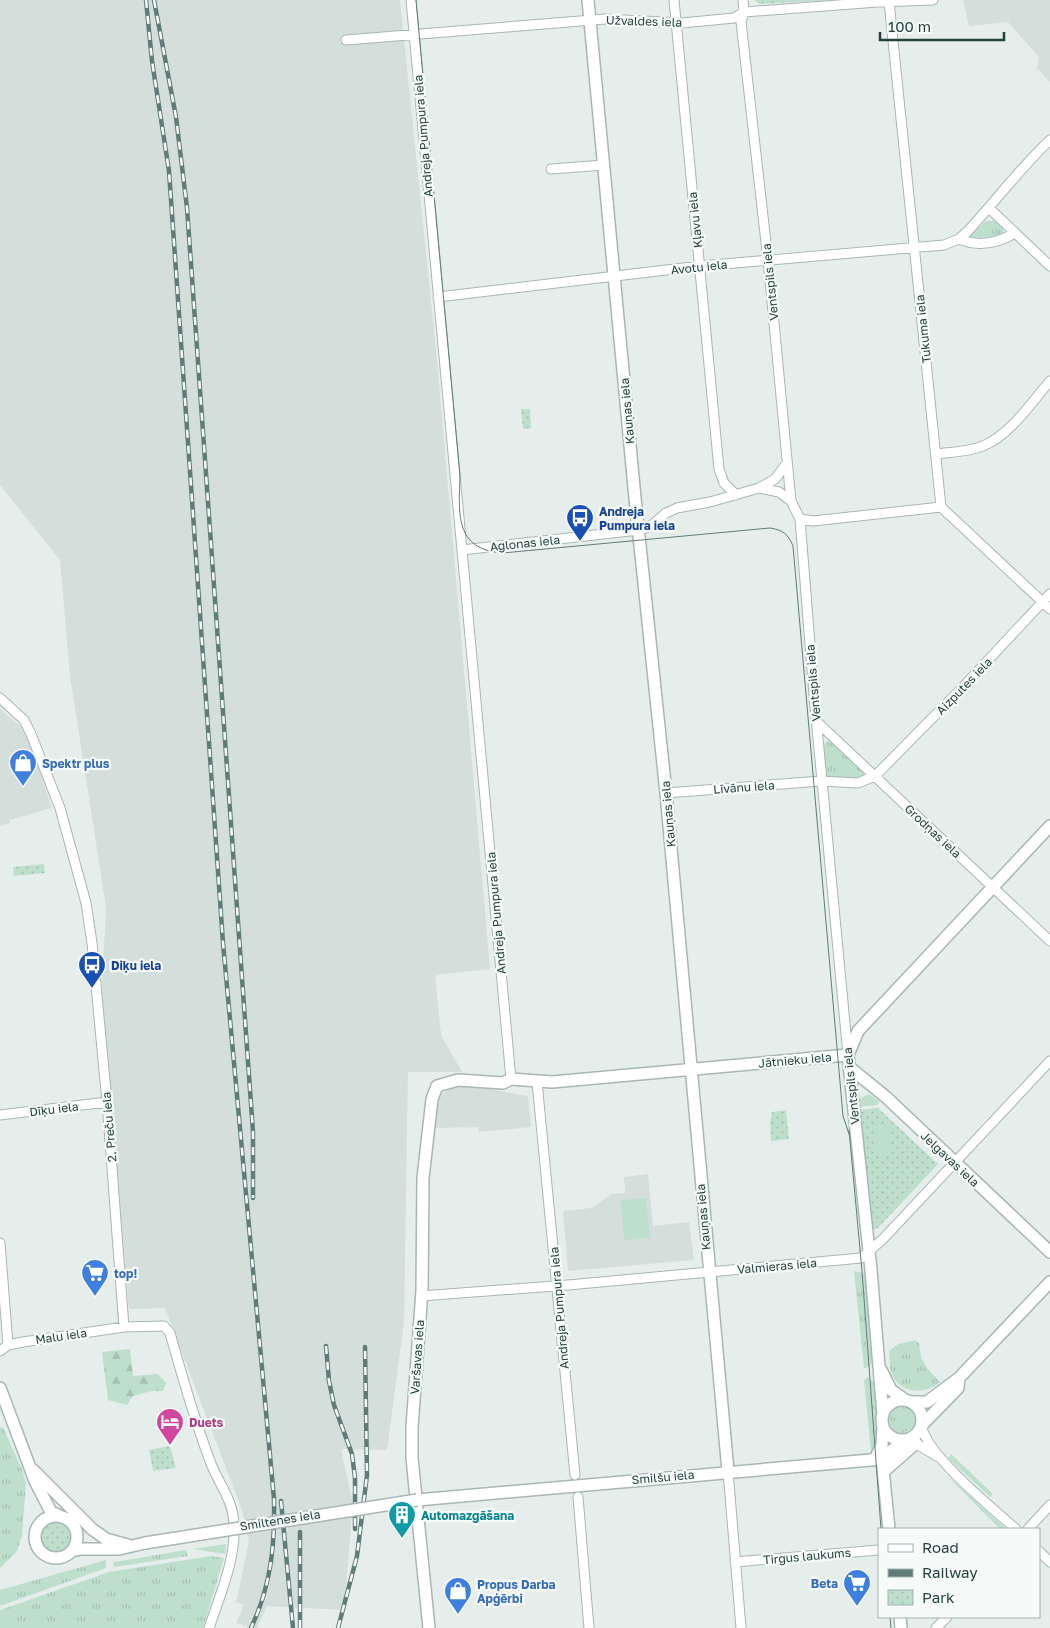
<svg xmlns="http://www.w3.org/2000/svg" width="1050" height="1628" font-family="'Golos Text',sans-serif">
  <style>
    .built { fill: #d4dedb }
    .grass { fill: url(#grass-tufts) }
    .forest { fill: url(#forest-firs) }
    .park { fill: url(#park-dots) }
    .pitch { fill: #bfdfcd }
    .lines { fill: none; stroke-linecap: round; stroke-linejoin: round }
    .minor-casing { stroke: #a8b7b4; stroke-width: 11 }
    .tertiary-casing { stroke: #a8b7b4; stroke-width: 14 }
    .minor { stroke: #fff; stroke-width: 9 }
    .tertiary { stroke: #fff; stroke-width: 11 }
    .tram { stroke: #5f7c79; stroke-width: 1 }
    .rail-casing { stroke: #5f7c79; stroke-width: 4.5 }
    .rail { stroke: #f6fbf9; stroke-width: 2.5; stroke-dasharray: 8; stroke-linecap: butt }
    .tertiary-bridge-casing { stroke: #a8b7b4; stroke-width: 14; stroke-linecap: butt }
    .tertiary-bridge { stroke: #fff; stroke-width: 11 }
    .labels { text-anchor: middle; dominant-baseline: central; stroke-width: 4.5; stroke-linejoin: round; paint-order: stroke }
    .street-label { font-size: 12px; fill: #24413e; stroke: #f6fbf9 }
    .transit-label { font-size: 12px; font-weight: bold; fill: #164399; stroke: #f6fbf9; text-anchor: start }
    .shop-label { font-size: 12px; font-weight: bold; fill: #366cbe; stroke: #f6fbf9; text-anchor: start }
    .hotel-label { font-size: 12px; font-weight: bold; fill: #b23c85; stroke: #f6fbf9; text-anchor: start }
    .culture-label { font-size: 12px; font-weight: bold; fill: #0d838f; stroke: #f6fbf9; text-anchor: start }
  </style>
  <defs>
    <pattern id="grass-tufts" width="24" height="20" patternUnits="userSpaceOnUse" patternTransform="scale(1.25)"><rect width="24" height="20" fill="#bfdfcd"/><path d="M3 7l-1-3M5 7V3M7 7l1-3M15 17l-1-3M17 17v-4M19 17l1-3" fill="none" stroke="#a4c1b1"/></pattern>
    <pattern id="forest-firs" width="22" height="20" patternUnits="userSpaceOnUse" patternTransform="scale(1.25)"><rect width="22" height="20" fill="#bfdfcd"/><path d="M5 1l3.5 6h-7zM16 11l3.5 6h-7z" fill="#a4c1b1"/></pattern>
    <pattern id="park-dots" width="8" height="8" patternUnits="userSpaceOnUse" patternTransform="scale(1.25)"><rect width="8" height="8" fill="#bfdfcd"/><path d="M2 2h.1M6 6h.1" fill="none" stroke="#a4c1b1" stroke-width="1.8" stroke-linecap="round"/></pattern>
  </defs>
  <rect width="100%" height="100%" fill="#e6eeec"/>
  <path class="built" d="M0 0H400L437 360 490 969 435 975 441 1035 462 1072H408L404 1322 387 1450 341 1449 353 1504 344 1610 267 1606 257 1628H247V1626L236 1623 244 1604 236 1603 249 1541 242 1510 165 1308 129 1309 101 998 106 907 70 676 60 560 0 485Z
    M963 0H1050V82L1037 68 1039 57 1008 22 969 26Z
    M0 709 19 725 31 744 52 808 10 820V823L0 826Z
    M473 1086 528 1096 531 1127 479 1132 478 1127 434 1128 439 1098 442 1094 453 1088Z
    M648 1174 653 1226 689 1222 694 1260 568 1271 563 1211 592 1208 611 1194 625 1193 624 1177Z"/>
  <path class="grass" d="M986 221H994L1003 229V235L970 239V236Z
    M829 741 864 771V776C855 781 834 782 826 775L823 749 825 743Z
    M869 1094 880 1102 876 1105 858 1107 859 1099Z
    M854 1271 865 1273 872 1362 870 1367 864 1368Z
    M915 1340 919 1343 921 1357 927 1368 940 1382C926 1395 901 1394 892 1375 889 1368 890 1358 889 1351L898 1344Z
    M868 1377 874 1383 878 1401 877 1425 880 1434 876 1450 871 1452 864 1380Z
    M904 1405C915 1409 919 1418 914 1428L901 1434 892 1430 888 1418 895 1407Z
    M3 1427 23 1472 26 1483 22 1536 17 1551 0 1568V1428Z
    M951 1454 993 1494 990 1497 948 1458Z
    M949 1478H950L1006 1529H1000Z
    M226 1544 225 1554 193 1549Z
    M186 1550 188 1556 114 1567 113 1565 114 1562Z
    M211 1556 224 1558 203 1628H0V1610L109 1572Z
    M106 1560V1568L0 1606V1590Z"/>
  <path class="forest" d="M130 1349 133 1376 158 1374 166 1383 163 1391H152L133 1396 127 1405 108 1400 102 1352Z"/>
  <path class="park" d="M755 0H835L759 4Z
    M521 409H530L531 428 523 429Z
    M44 864 45 873 14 876 13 867Z
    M878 1108 938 1164 878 1228 872 1230 858 1110Z
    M786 1110 789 1139 771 1141 770 1123 772 1112Z
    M170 1446 176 1468 153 1471 149 1450Z
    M38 1537a18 18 0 1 1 36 0a18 18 0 1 1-36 0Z"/>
  <path class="pitch" d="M874 1126H890L891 1154 875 1155Z
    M646 1198 650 1238 624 1240 621 1200Z"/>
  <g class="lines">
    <defs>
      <path id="minor" d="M411 0 511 1079
        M674 0 719 469 724 483 736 495
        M743 0 744 12 741 22 768 260 791 501 800 519 815 707 848 1055
        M889 2 941 507 1050 609
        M346 40 605 19 682 23 734 18 744 12 878 2 933 0
        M551 169 604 165
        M989 208 1050 266
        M959 239C978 247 998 243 1015 233
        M438 297 700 266 944 245 959 239 967 232C995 202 1020 168 1050 140
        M936 454C952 452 968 452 983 446 1010 435 1031 403 1050 381
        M759 488 779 492 791 501
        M800 519 813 521 941 507
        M462 550 639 530 651 526 666 513 677 508 710 502 759 488 775 479 787 463
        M0 698 24 720 31 734 60 808 86 903 92 943 107 1102 124 1327
        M816 721 1050 941
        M666 793 821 781 858 783 875 776 962 688 1050 594
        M537 1082 575 1475
        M0 1115 107 1102
        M0 1243 8 1345
        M421 1296 568 1285 861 1258 883 1239 1050 1061
        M0 1351 8 1345 23 1342 124 1327 164 1326 170 1333C182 1376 194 1419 210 1461 218 1483 233 1499 234 1524 236 1559 220 1595 209 1628
        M922 1427C926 1454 993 1509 1016 1529
        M908 1439 937 1456
        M728 1471 741 1628
        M578 1497 589 1628
        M1028 1529 1050 1505
        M1039 1551 1050 1562
        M735 1562 879 1550
        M936 1628 947 1617"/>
      <path id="tertiary" d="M588 0 635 498 666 793 728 1471
        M848 1055 871 1270 883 1415
        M849 1067 886 1097 1050 1252
        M881 1370 891 1390 905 1400
        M0 1388 35 1481 51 1512 60 1516
        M882 1420a20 20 0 1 1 40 0a20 20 0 1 1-40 0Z
        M912 1402H927L959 1378 1050 1282
        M922 1425 958 1388 959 1378
        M875 1459 882 1445 883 1426
        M882 1459 889 1529
        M882 1459 904 1440
        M33 1470 92 1529 106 1539 128 1545
        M883 1472 916 1443
        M417 1500 882 1459
        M35 1537a21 21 0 1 1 42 0a21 21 0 1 1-42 0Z
        M72 1551 81 1549H119L145 1543
        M900 1617 901 1628
        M429 1628 412 1458V1427L422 1291 423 1178 432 1099 437 1086 458 1080 503 1083 511 1079 552 1082 848 1055 858 1031 1050 826"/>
    </defs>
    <use href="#minor" class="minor-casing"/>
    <use href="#tertiary" class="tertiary-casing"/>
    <use href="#minor" class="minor"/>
    <use href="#tertiary" class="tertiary"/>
    <path class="tram" d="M416 0 460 476C459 513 454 549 502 553L770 528C783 530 788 534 793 546L843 1116 850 1137
      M849 1130 862 1271 881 1529
      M890 1617 891 1628"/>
    <defs>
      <path id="rail" d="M146 0 152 61 169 171 223 943 274 1499C275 1545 271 1586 251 1628
        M154 0 176 117 187 208 253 1132V1198
        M326 1346 329 1381 334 1405 352 1454 355 1478V1529
        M281 1501 293 1628
        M300 1628V1532
        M338 1628 357 1556 367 1475 365 1347"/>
    </defs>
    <use href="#rail" class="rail-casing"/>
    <use href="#rail" class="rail"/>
    <defs>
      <path id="tertiary-bridge" d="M145 1543 417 1500"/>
    </defs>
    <use href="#tertiary-bridge" class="tertiary-bridge-casing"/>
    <use href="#tertiary-bridge" class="tertiary-bridge"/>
  </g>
  <defs>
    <symbol id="bus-pin" viewBox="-11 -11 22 30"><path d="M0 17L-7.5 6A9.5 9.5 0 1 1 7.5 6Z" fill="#1a4fb4" stroke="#f6fbf9"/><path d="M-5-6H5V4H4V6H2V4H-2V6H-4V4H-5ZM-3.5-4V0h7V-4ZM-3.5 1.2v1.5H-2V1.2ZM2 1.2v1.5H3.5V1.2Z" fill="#fff"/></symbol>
    <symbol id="shop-pin" viewBox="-11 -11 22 30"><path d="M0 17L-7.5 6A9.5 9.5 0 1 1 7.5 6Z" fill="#3f7fe0" stroke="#f6fbf9"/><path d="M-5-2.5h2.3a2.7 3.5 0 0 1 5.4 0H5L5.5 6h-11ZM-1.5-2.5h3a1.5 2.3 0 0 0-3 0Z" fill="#fff"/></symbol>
    <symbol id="supermarket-pin" viewBox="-11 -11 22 30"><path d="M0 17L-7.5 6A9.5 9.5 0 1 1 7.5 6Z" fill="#3f7fe0" stroke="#f6fbf9"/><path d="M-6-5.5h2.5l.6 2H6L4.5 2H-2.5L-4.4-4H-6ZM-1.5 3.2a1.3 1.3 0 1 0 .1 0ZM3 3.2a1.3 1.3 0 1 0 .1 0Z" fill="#fff"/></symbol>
    <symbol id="hotel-pin" viewBox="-11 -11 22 30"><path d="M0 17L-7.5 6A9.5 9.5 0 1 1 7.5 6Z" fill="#d1479c" stroke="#f6fbf9"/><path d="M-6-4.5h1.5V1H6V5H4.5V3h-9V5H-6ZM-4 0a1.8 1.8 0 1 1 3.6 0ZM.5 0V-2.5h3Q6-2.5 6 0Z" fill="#fff"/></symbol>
    <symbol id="building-pin" viewBox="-11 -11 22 30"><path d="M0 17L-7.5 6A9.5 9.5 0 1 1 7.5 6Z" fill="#0f9aa8" stroke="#f6fbf9"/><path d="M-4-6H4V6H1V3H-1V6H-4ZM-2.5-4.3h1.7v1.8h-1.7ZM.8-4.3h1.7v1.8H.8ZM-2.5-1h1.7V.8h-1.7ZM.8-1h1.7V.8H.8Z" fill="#fff"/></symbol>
  </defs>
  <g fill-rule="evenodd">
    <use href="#bus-pin" x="564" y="502" width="32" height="43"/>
    <use href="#shop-pin" x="7" y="747" width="32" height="43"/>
    <use href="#bus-pin" x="76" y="949" width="32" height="43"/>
    <use href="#supermarket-pin" x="79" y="1257" width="32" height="43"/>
    <use href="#hotel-pin" x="154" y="1406" width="32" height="43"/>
    <use href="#building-pin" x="386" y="1499" width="32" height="43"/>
    <use href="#supermarket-pin" x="841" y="1567" width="32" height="43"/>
    <use href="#shop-pin" x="442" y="1575" width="32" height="43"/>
  </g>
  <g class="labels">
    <g class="street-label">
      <text transform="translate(644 21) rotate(2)">Užvaldes iela</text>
      <text transform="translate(423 136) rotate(-95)">Andreja Pumpura iela</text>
      <text transform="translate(695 220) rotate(-96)">Kļavu iela</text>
      <text transform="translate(699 267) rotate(-6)">Avotu iela</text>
      <text transform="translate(770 282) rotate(-96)">Ventspils iela</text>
      <text transform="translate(923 329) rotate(-96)">Tukuma iela</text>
      <text transform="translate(627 411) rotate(-95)">Kauņas iela</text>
      <text transform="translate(525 543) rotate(-6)">Aglonas iela</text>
      <text transform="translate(813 683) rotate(-95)">Ventspils iela</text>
      <text transform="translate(964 686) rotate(-46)">Aizputes iela</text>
      <text transform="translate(744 787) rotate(-4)">Līvānu iela</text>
      <text transform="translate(668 814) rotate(-95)">Kauņas iela</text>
      <text transform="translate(933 831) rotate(43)">Grodņas iela</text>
      <text transform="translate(496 913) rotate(-95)">Andreja Pumpura iela</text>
      <text transform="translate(795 1060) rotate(-5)">Jātnieku iela</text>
      <text transform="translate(851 1086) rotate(-96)">Ventspils iela</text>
      <text transform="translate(54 1109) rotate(-7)">Dīķu iela</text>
      <text transform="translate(109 1127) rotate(-95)">2. Preču iela</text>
      <text transform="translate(950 1159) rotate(43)">Jelgavas iela</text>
      <text transform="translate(703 1217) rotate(-95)">Kauņas iela</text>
      <text transform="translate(777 1266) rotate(-5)">Valmieras iela</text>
      <text transform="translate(559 1308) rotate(-95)">Andreja Pumpura iela</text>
      <text transform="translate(61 1336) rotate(-8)">Malu iela</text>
      <text transform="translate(417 1357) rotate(-86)">Varšavas iela</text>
      <text transform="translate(663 1477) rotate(-5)">Smilšu iela</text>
      <text transform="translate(280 1520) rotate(-9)">Smiltenes iela</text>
      <text transform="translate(807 1556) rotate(-5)">Tirgus laukums</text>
    </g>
    <g class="transit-label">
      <text x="599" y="511">Andreja<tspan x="599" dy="14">Pumpura iela</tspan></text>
      <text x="111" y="965">Diķu iela</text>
    </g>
    <g class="shop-label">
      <text x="42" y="763">Spektr plus</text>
      <text x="114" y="1273">top!</text>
      <text x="838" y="1583" text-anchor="end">Beta</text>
      <text x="477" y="1584">Propus Darba<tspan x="477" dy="14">Apģērbi</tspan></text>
    </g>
    <g class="hotel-label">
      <text x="189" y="1422">Duets</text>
    </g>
    <g class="culture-label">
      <text x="421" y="1515">Automazgāšana</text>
    </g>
  </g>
  <rect x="878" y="1528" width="162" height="90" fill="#f6fbf9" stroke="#a2b1ae"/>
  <rect x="888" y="1544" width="25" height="8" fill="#ffffff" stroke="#a2b1ae"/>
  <text x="922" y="1553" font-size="15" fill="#24413e">Road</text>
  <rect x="888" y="1569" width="25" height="8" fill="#5f7c79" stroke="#a2b1ae"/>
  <text x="922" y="1578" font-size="15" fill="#24413e">Railway</text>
  <rect x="888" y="1590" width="25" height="15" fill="url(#park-dots)" stroke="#a2b1ae"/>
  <text x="922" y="1603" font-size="15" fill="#24413e">Park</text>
  <path d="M880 32v8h124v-8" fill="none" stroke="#24413e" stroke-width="2.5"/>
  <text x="888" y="32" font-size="15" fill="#24413e" stroke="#f6fbf9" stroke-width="4" paint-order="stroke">100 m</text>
</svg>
